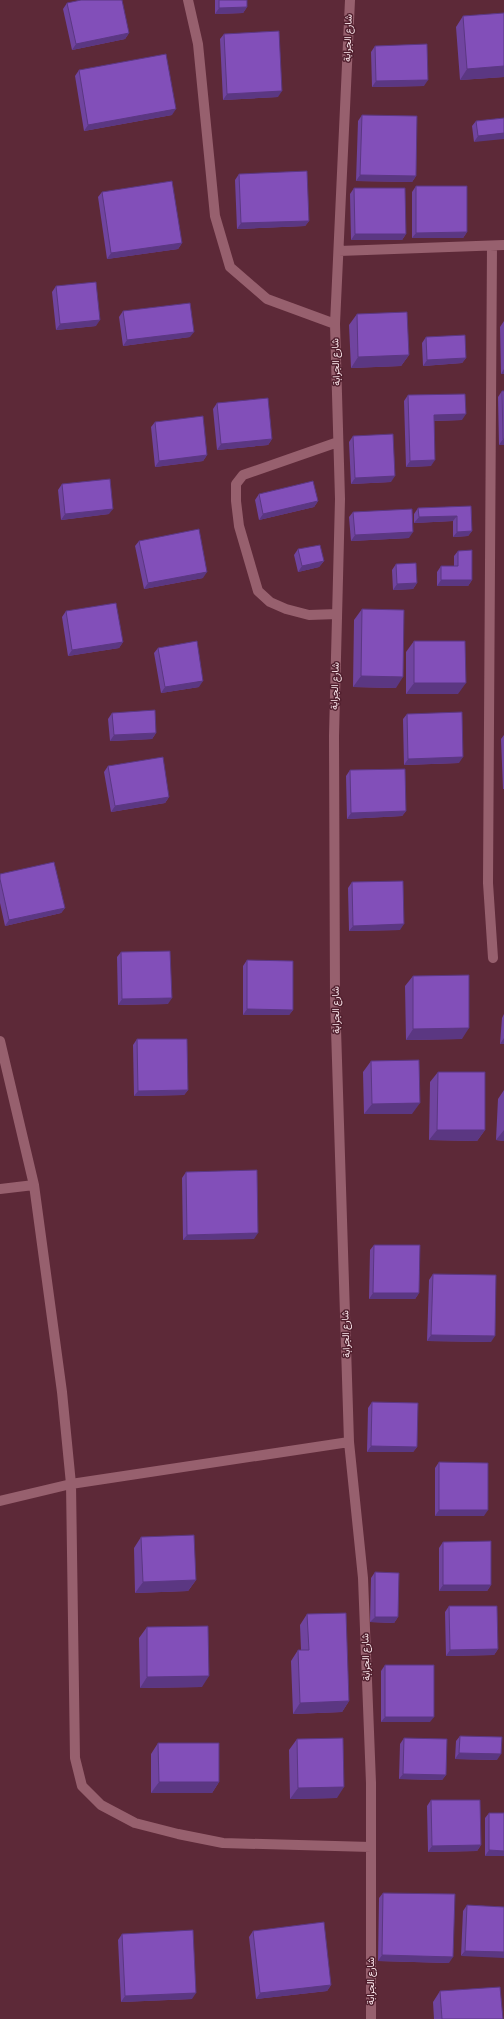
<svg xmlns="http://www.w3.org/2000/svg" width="504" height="2019" font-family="'Source Sans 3',Vazirmatn,sans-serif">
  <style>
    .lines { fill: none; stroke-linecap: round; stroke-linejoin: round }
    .minor { stroke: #97606e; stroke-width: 10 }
    .wall { fill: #70449f }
    .shaded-wall { fill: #5b3782 }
    .building { fill: #824fb9; stroke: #5b3782 }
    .labels { text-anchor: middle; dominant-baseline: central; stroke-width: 3; stroke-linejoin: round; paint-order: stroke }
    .street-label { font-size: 10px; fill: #fce7ec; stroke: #511f2e }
  </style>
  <rect width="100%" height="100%" fill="#5d2938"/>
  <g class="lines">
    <path class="minor" d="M188 0 198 44 215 216 230 267 267 299 335 324
      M350 0 335 324 340 499 334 736 335 997 349 1442 363 1578 371 1783V2019
      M492 246 488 883 493 958
      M339 251 504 245
      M337 614 309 615 286 609 270 602 258 591 239 526 236 501V484L243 475 338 442
      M0 1041 34 1185 62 1392 71 1484 75 1758 82 1786 101 1805 135 1823 178 1834 223 1843 371 1847
      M0 1189 34 1185
      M0 1501 71 1484 349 1442"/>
  </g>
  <path class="wall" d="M215 0H247V7L243 13 215 14Z
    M67 3 129 33 125 39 72 50 63 9Z
    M504 13V77L460 80 456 27 463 16Z
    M224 34 278 97 223 100 220 39Z
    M375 46 424 86 372 87 371 52Z
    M79 70 172 115 84 131 75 76Z
    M362 115 416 176 412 182 356 181 358 121Z
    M504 118 474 142 472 126 476 121Z
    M239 174 309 221 305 226 237 229 235 180Z
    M416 186 467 232 463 238H412V192Z
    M354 188 406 234 402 240H351L350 194Z
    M102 192 182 243 178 249 107 259 98 197Z
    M56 286 96 326 56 330 52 292Z
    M123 311 190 337 123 346 119 317Z
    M357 314 409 355 401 366 351 368 349 325Z
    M504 321V374H501L500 327Z
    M426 337 466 358 462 363 423 366 422 343Z
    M502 391H504V445H499L498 397Z
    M408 395 462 420 434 421 431 466 406 467 404 401Z
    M217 403 272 439 268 445 217 450 213 409Z
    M155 422 207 455 203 461 155 467 151 427Z
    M353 436 391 482 351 484 349 442Z
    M62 484 109 514 61 520 58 490Z
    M259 494 318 501 314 507 259 520 255 500Z
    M471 506 472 531 468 536 453 537V521L414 523V514L418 508Z
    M353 512 409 538 351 541 349 517Z
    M139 541 203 578 144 589 135 546Z
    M298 549 324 561 319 567 298 572 294 555Z
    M458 551 472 580 468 586H437V572L441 566H454V556Z
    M396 564 417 583 413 589 393 590 392 570Z
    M362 609 396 688 353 687 354 620Z
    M66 611 123 642 119 648 68 656 62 617Z
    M414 641 458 694H406V652Z
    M158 648 199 687 161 693 154 653Z
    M112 713 156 733 152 739 110 741 108 719Z
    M407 714 459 763 404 765 403 719Z
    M504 735V789H503L501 739Z
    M108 766 169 797 165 803 111 812 104 772Z
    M350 770 406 811 402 816 347 819 346 776Z
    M0 874 65 908 61 913 5 926 0 903Z
    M352 882 400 930 349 931 348 888Z
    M121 952 168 1004 118 1005 117 957Z
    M247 960 293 1010 289 1015H243V966Z
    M413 976 462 1039 406 1040 405 986Z
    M504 1014V1044H500L502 1018Z
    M137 1039 188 1090 184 1095 134 1096 133 1045Z
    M371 1061 412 1114H364L363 1072Z
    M438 1072 485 1130 477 1141 429 1140 430 1082Z
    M504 1090V1141L496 1140 498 1099Z
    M186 1172 254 1239 183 1240 182 1178Z
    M374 1245 419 1293 415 1299H369L370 1250Z
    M433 1274 491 1342 427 1341 429 1280Z
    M372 1402 417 1447 413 1452H367L368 1408Z
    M439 1462 484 1516H435V1468Z
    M141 1537 196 1580 188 1591 135 1593 134 1548Z
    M443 1542 491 1585 487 1591H439V1548Z
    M375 1572 398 1617 394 1623 370 1622 371 1578Z
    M449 1606 498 1649 494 1655 446 1656 445 1612Z
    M307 1614 349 1701 342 1712 293 1714 291 1661 298 1650H301L300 1625Z
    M147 1627 202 1687 140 1688 139 1638Z
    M385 1665 430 1722H381V1671Z
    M460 1736 497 1760 455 1759 456 1741Z
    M404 1738 446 1775 442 1780 399 1779 400 1744Z
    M297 1739 337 1798 290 1799 289 1750Z
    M158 1743 219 1782 212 1793H151V1754Z
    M431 1800 481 1845 477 1851 428 1852 427 1806Z
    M489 1813 504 1856H485V1818Z
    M383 1893 449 1963 378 1961 379 1898Z
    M467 1905 504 1907 461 1956 463 1911Z
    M253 1931 331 1985 327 1991 256 1999 249 1937Z
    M122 1934 192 1999 121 2002 118 1940Z
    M440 1991 503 2019H434L433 2002Z"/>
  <path class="shaded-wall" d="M247 7 243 13 215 14 219 8Z
    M129 33 125 39 72 50 76 44Z
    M504 66V77L460 80 467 69Z
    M428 80 424 86 372 87 376 81Z
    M282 91 278 97 223 100 227 94Z
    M176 109 172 115 84 131 88 125Z
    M504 133V139L474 142 478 136Z
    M360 175 416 176 412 182 356 181Z
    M309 221 305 226 237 229 241 223Z
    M467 232 463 238H412L416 233Z
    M355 234H406L402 240H351Z
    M182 243 178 249 107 259 111 253Z
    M100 320 96 326 56 330 60 324Z
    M194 332 190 337 123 346 127 340Z
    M409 355 401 366 351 368 358 357Z
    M466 358 462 363 423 366 427 360Z
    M504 369V374H501Z
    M466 414 462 420 430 421 434 415Z
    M272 439 268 445 217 450 221 444Z
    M503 439H504V445H499Z
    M207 455 203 461 155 467 159 461Z
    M435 460 431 466 406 467 410 461Z
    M395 476 391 482 351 484 355 478Z
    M318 501 314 507 259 520 263 514Z
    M113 509 109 514 61 520 65 514Z
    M457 516 453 521 414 523 419 517Z
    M472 531 468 536 453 537 457 532Z
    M413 532 409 538 351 541 355 535Z
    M324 561 319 567 298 572 302 566Z
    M207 572 203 578 144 589 148 583Z
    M441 580H472L468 586H437Z
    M417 583 413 589 393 590 397 584Z
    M123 642 119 648 68 656 72 650Z
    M361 676 403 677 396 688 353 687Z
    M203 681 199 687 161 693 165 687Z
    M414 683H466L458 694H406Z
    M156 733 152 739 110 741 114 735Z
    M463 757 459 763 404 765 408 759Z
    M169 797 165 803 111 812 115 806Z
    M406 811 402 816 347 819 351 813Z
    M65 908 61 913 5 926 9 920Z
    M404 924 400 930 349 931 353 926Z
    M172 998 168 1004 118 1005 122 999Z
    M247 1009 293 1010 289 1015H243Z
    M469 1028 462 1039 406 1040 413 1029Z
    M504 1038V1044H500Z
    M188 1090 184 1095 134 1096 138 1091Z
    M420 1103 412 1114H364L372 1104Z
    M437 1130H485L477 1141 429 1140Z
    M504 1130V1141L496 1140Z
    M258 1233 254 1239 183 1240 187 1235Z
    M373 1293H419L415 1299H369Z
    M431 1335 495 1336 491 1342 427 1341Z
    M371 1446 417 1447 413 1452H367Z
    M439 1510H488L484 1516H435Z
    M196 1580 188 1591 135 1593 143 1582Z
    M443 1585H491L487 1591H439Z
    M375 1617H398L394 1623 370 1622Z
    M498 1649 494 1655 446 1656 450 1650Z
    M209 1676 202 1687 140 1688 147 1677Z
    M349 1701 342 1712 293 1714 300 1703Z
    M385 1717H434L430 1722H381Z
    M459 1753 501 1754 497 1760 455 1759Z
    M403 1774 446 1775 442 1780 399 1779Z
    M159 1782H219L212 1793H151Z
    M344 1787 337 1798 290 1799 298 1788Z
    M481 1845 477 1851 428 1852 432 1846Z
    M489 1850 504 1851V1856H485Z
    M465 1951 504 1952V1958L461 1956Z
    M382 1955 453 1957 449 1963 378 1961Z
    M331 1985 327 1991 256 1999 260 1993Z
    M196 1993 192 1999 121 2002 125 1996Z"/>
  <path class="building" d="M81 0H122L129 33 76 44 67 3Z
    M219 0H247V7L219 8Z
    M504 13V66L467 69 463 16Z
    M279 31 282 91 227 94 224 34Z
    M427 44 428 80 376 81 375 46Z
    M166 54 176 109 88 125 79 70Z
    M362 115 417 116 416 176 360 175Z
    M504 118V133L478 136 476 121Z
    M307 171 309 221 241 223 239 174Z
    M172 181 182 243 111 253 102 192Z
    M416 186H467V232L416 233Z
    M354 188H405L406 234H355Z
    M96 282 100 320 60 324 56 286Z
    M190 303 194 332 127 340 123 311Z
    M407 312 409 355 358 357 357 314Z
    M465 335 466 358 427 360 426 337Z
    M502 391H504V439H503Z
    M465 394 466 414 434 415 435 460 410 461 408 395Z
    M268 398 272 439 221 444 217 403Z
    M203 416 207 455 159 461 155 422Z
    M393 434 395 476 355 478 353 436Z
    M110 479 113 509 65 514 62 484Z
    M313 481 318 501 263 514 259 494Z
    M471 506 472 531 457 532V516L419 517 418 508Z
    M412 509 413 532 355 535 353 512Z
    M199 529 207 572 148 583 139 541Z
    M320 545 324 561 302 566 298 549Z
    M472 550V580H441V566H458V551Z
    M416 563 417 583 397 584 396 564Z
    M116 603 123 642 72 650 66 611Z
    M362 609 404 610 403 677 361 676Z
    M197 641 203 681 165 687 158 648Z
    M414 641H465L466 683H414Z
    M155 710 156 733 114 735 112 713Z
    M462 712 463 757 408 759 407 714Z
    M163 757 169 797 115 806 108 766Z
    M405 769 406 811 351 813 350 770Z
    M54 862 65 908 9 920 0 879V874Z
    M403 881 404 924 353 926 352 882Z
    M170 951 172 998 122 999 121 952Z
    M247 960 293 961V1010L247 1009Z
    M469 975V1028L413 1029V976Z
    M137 1039H187L188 1090 138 1091Z
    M419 1060 420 1103 372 1104 371 1061Z
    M438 1072H485V1130H437Z
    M257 1170 258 1233 187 1235 186 1172Z
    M374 1245H420L419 1293H373Z
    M433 1274 496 1275 495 1336 431 1335Z
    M372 1402 418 1403 417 1447 371 1446Z
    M439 1462 488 1463V1510H439Z
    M194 1535 196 1580 143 1582 141 1537Z
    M491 1541V1585H443V1542Z
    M375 1572 399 1573 398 1617H375Z
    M449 1606H497L498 1649 450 1650Z
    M346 1613 349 1701 300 1703 298 1650H309L307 1614Z
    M208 1626 209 1676 147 1677V1627Z
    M385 1665H434V1717H385Z
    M460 1736 502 1737 501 1754 459 1753Z
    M343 1738 344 1787 298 1788 297 1739Z
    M404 1738 447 1739 446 1775 403 1774Z
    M158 1743H219V1782H159Z
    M431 1800H480L481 1845 432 1846Z
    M489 1813H504V1851L489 1850Z
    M383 1893 455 1894 453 1957 382 1955Z
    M467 1905 504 1907V1952L465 1951Z
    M324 1922 331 1985 260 1993 253 1931Z
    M193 1930 196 1993 125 1996 122 1934Z
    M500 1987 503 2019H442L440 1991Z"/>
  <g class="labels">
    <g class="street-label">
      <text transform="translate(348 38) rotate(-88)">شارع الجرابة</text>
      <text transform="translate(336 362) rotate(-92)">شارع الجرابة</text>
      <text transform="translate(335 686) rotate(-88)">شارع الجرابة</text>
      <text transform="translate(336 1010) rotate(-91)">شارع الجرابة</text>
      <text transform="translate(346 1334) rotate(-92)">شارع الجرابة</text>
      <text transform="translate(366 1657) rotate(-92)">شارع الجرابة</text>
      <text transform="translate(371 1981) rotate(-90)">شارع الجرابة</text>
    </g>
  </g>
</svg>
